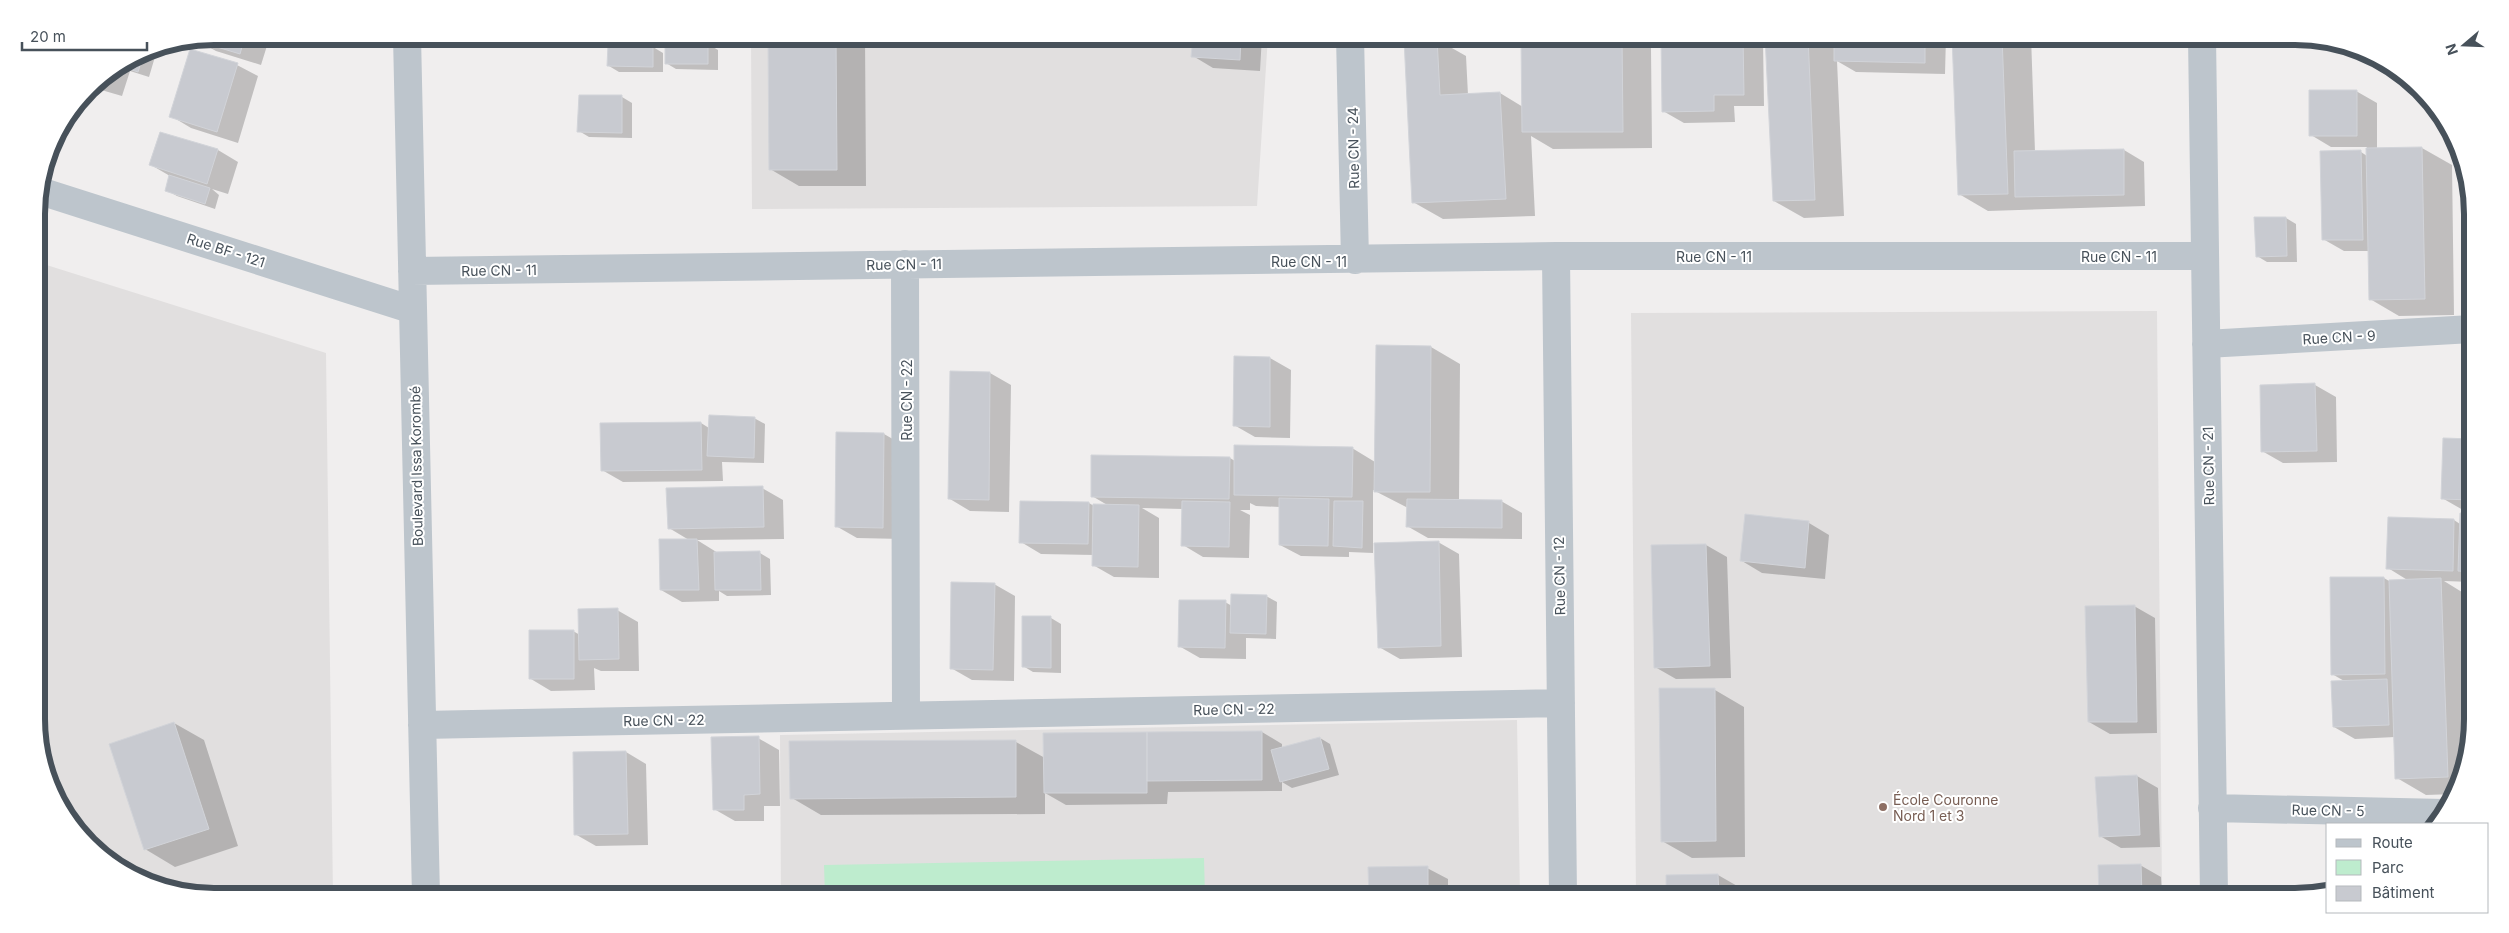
<svg xmlns="http://www.w3.org/2000/svg" width="2509" height="933" font-family="Inter,sans-serif">
  <style>
    .education { fill: #e1dfdf }
    .green { fill: #beecce }
    .shadow { fill: #0003 }
    .building { fill: #c8cad0; stroke: #d2d4d9 }
    .lines { fill: none; stroke-linecap: round; stroke-linejoin: round }
    .minor { stroke: #bdc5cc; stroke-width: 28 }
    .education-dot { fill: #8d6e63; stroke: #fff; stroke-width: 2 }
    .labels { text-anchor: middle; dominant-baseline: central; stroke-width: 4; stroke-linejoin: round; paint-order: stroke }
    .street-label { font-size: 14px; fill: #47515a; stroke: #fff }
    .education-label { font-size: 14px; fill: #785e54; stroke: #fff; text-anchor: start }
    .rim { fill: none; stroke: #47515a; stroke-width: 6 }
  </style>
  <rect width="100%" height="100%" fill="#f0eeee"/>
  <path class="education" d="M751 36H1268L1257 206 752 209Z
    M37 262 326 353 333 897H214L157 887 80 836 40 754Z
    M2157 311 2162 896 1636 897 1631 313Z
    M1517 720 1520 897H781L780 735Z"/>
  <path class="green" d="M1204 858 1205 897H825L824 865Z"/>
  <path class="shadow" d="M214 36H270L261 65 216 51 196 40Z
    M630 36H672V44H708L718 50V70L676 69 666 63V44L640 43Z
    M769 36H865L866 186H799L770 169Z
    M1194 36H1262L1260 71 1213 68 1193 56Z
    M1522 36H1631L1651 48 1652 148 1553 149 1531 136 1535 216 1443 219 1413 202 1436 39 1466 56 1468 95 1500 93 1523 107Z
    M1663 36H1758L1763 39 1764 106H1734L1735 122 1684 123 1663 111Z
    M1766 36H1946L1945 74 1856 72 1837 61 1844 216 1804 218 1774 201Z
    M1953 36H2031L2035 152 2124 150 2144 162 2145 206 1988 211 1959 194Z
    M653 47 663 53V72H619L609 66Z
    M154 48 157 50 149 77 130 71 122 96 91 87 96 80 146 50Z
    M237 65 258 76 238 143 191 128 171 116Z
    M2356 91 2377 103V149L2422 148 2452 165 2454 315 2399 316 2370 299 2369 251H2344L2323 239 2361 152 2367 156V147H2331L2311 135Z
    M580 96 622 97 632 103V138L589 137 579 131Z
    M160 133 218 150 238 162 228 194 212 189 219 195 215 209 177 196 166 190 170 176 151 165Z
    M2286 218 2296 224 2297 262H2267L2257 256Z
    M1431 347 1460 364 1459 501H1501L1522 513V539L1428 538 1407 526 1408 508 1373 490V553L1349 552V557L1301 556 1280 545V507L1256 506 1250 503V510H1240L1250 515 1249 558 1203 557 1183 545V509L1142 508 1159 518V578L1114 577 1093 565 1094 555 1041 554 1021 542 1089 503 1094 506H1109L1092 496 1230 458 1235 461 1352 448 1375 462Z
    M1235 357 1270 358 1291 370 1290 438 1255 437 1234 425Z
    M951 372 990 373 1011 385 1009 512 970 511 950 499Z
    M2315 385 2336 397 2337 462 2283 463 2262 451Z
    M754 418 765 424 764 463 722 462 723 481 623 482 602 470 701 423 709 428Z
    M884 434 905 446 903 539 857 538 836 526Z
    M2472 440V510H2463L2442 498Z
    M762 488 783 500 784 539 697 540 718 553H760L770 559 771 595 727 596 719 591V601L682 602 661 590 689 540 669 528Z
    M2461 514 2472 515V582L2444 581 2470 597 2473 719 2463 776 2454 794 2426 795 2397 778 2395 737 2355 739 2334 727 2346 682 2332 674 2384 578 2389 581H2409L2388 568 2389 519 2454 520 2460 524Z
    M1809 523 1829 535 1825 579 1762 573 1742 561Z
    M1438 542 1459 554 1462 657 1400 659 1379 647Z
    M1706 545 1727 557 1731 678 1676 679 1655 667Z
    M994 584 1015 596 1014 681 972 680 951 668Z
    M1266 596 1277 602 1276 639 1246 638V659L1200 658 1179 646 1225 602 1232 606Z
    M2134 606 2155 618 2157 733 2110 734 2089 722Z
    M617 610 638 622 639 671H601L594 668 595 690 551 691 531 679 573 631 580 635Z
    M1051 618 1061 624V673L1033 672 1023 666Z
    M1715 690 1744 707 1745 857 1692 858 1662 841Z
    M174 723 204 740 238 846 175 867 145 849Z
    M1262 732 1282 744V748L1320 738 1330 744 1339 775 1292 788 1282 782V791L1168 792 1167 804 1066 805 1045 793V814L821 815 792 798 1016 742 1045 758Z
    M758 738 779 750 780 806H764V821H735L714 809Z
    M626 752 646 764 648 845 596 846 575 834Z
    M2137 776 2158 788 2160 847 2121 848 2100 836Z
    M2140 865 2161 877 2162 896H2101L2100 867Z
    M1427 868 1448 879V897H1370Z
    M1718 875 1739 887V896H1668V876Z"/>
  <path class="building" d="M214 36H245L240 54 194 40Z
    M629 36H662V39L629 38Z
    M768 36H836L837 170H769Z
    M1193 36H1241L1240 60 1191 57Z
    M1521 36H1622L1623 132H1522Z
    M1661 36H1743L1744 95H1714V111L1662 112Z
    M1765 36H1808L1815 200 1773 201Z
    M1834 36H1925V63L1834 61Z
    M1952 36H2002L2008 194 1958 195Z
    M1437 38 1440 95 1500 92 1506 199 1412 203 1404 39Z
    M665 43H708V64H665Z
    M608 45 653 46V67L607 66Z
    M190 49 238 63 217 132 169 117Z
    M145 50 138 72 120 66Z
    M104 76 101 85 94 83 96 80Z
    M2309 90H2357V136H2309Z
    M579 95H622V133L577 132Z
    M160 132 218 149 207 184 149 165Z
    M2422 147 2425 299 2369 300 2366 148Z
    M2124 149V195L2015 197 2014 151Z
    M2361 150 2363 240H2322L2320 151Z
    M169 175 210 188 205 204 165 191Z
    M2254 217H2286L2287 256 2256 257Z
    M1376 345 1431 346 1430 492H1374Z
    M1234 356 1270 357V427L1233 426Z
    M950 371 990 372 989 500 948 499Z
    M2315 383 2317 451 2261 452 2260 385Z
    M709 415 755 417 754 458 707 456Z
    M701 422 702 470 601 471 600 423Z
    M836 432 884 433 883 528 835 527Z
    M2443 438 2472 439V500L2441 499Z
    M1234 445 1353 447 1352 497 1234 495Z
    M1091 455 1230 457 1229 499 1091 497Z
    M763 486 764 527 668 529 666 488Z
    M1279 498 1329 499 1328 546 1279 545Z
    M1407 499 1502 500V528L1406 527Z
    M1020 501 1089 502 1088 544 1019 543Z
    M1182 501 1230 502 1229 547 1181 546Z
    M1334 501H1363L1362 548 1333 546Z
    M1093 504 1139 505 1138 567 1092 566Z
    M2460 513H2472V572L2458 571Z
    M1745 514 1809 521 1805 568 1740 561Z
    M2388 517 2454 519 2453 571 2386 569Z
    M659 539H697L699 590H660Z
    M1439 541 1441 646 1378 648 1374 543Z
    M1706 544 1710 666 1654 668 1651 545Z
    M760 551 761 590H715L714 552Z
    M2330 577H2384L2385 674 2331 675Z
    M2441 578 2448 777 2395 779 2389 580Z
    M951 582 995 583 993 670 950 669Z
    M1231 594 1267 595 1266 634 1230 633Z
    M1179 600H1226L1225 648 1178 647Z
    M2135 605 2137 722H2088L2085 606Z
    M618 608 619 659 579 660 578 609Z
    M1022 616H1051V668L1022 667Z
    M529 630H574V679H529Z
    M2387 679 2389 725 2333 727 2331 681Z
    M1659 688H1715L1716 841 1661 842Z
    M174 722 209 829 144 850 109 744Z
    M1262 731V780L1147 781V732Z
    M1147 732V793H1044L1043 733Z
    M759 736 760 794 744 795V810H713L711 737Z
    M1320 737 1329 769 1280 782 1271 750Z
    M1016 740V797L790 799 789 741Z
    M626 751 628 834 574 835 573 752Z
    M2137 775 2140 835 2099 837 2095 777Z
    M2141 864 2142 896H2099L2098 865Z
    M1428 866V897H1369L1368 867Z
    M1718 874 1719 896H1657H1666V875Z"/>
  <g class="lines">
    <path class="minor" d="M407 36 426 897
      M1350 36 1355 260
      M2202 36 2214 896
      M40 191 413 310
      M1556 256 1563 897
      M905 264 906 715
      M412 271 1556 256H2205
      M2206 344 2472 329
      M422 725 1561 703
      M2212 808 2444 813"/>
  </g>
  <circle class="education-dot" cx="1883" cy="807" r="5"/>
  <g class="labels">
    <g class="street-label">
      <text transform="translate(1353 148) rotate(-91)">Rue CN - 24</text>
      <text transform="translate(226 250) rotate(18)">Rue BF - 121</text>
      <text x="1714" y="256">Rue CN - 11</text>
      <text x="2119" y="256">Rue CN - 11</text>
      <text x="1309" y="261">Rue CN - 11</text>
      <text transform="translate(904 264) rotate(-1)">Rue CN - 11</text>
      <text transform="translate(499 270) rotate(-1)">Rue CN - 11</text>
      <text transform="translate(2339 337) rotate(-3)">Rue CN - 9</text>
      <text transform="translate(906 400) rotate(-90)">Rue CN - 22</text>
      <text transform="translate(416 466) rotate(-91)">Boulevard Issa Korombé</text>
      <text transform="translate(2208 466) rotate(-91)">Rue CN - 21</text>
      <text transform="translate(1559 576) rotate(-91)">Rue CN - 12</text>
      <text transform="translate(1234 709) rotate(-1)">Rue CN - 22</text>
      <text transform="translate(664 720) rotate(-1)">Rue CN - 22</text>
      <text transform="translate(2328 810) rotate(1)">Rue CN - 5</text>
    </g>
    <g class="education-label">
      <text x="1893" y="799">École Couronne<tspan x="1893" dy="16">Nord 1 et 3</tspan></text>
    </g>
  </g>
  <path d="M0 0H2509V933H0ZM214 45H2295A169 169 0 0 1 2464 214V719A169 169 0 0 1 2295 888H214A169 169 0 0 1 45 719V214A169 169 0 0 1 214 45Z" fill="#fff" fill-rule="evenodd"/>
  <path class="rim" d="M214 45H2295A169 169 0 0 1 2464 214V719A169 169 0 0 1 2295 888H214A169 169 0 0 1 45 719V214A169 169 0 0 1 214 45Z"/>
  <rect x="2326" y="823" width="162" height="90" fill="#ffffff" stroke="#b5b9bd"/>
  <rect x="2336" y="839" width="25" height="8" fill="#bdc5cc" stroke="#b5b9bd"/>
  <text x="2372" y="848" font-size="15" fill="#47515a">Route</text>
  <rect x="2336" y="860" width="25" height="15" fill="#beecce" stroke="#b5b9bd"/>
  <text x="2372" y="873" font-size="15" fill="#47515a">Parc</text>
  <rect x="2336" y="886" width="25" height="15" fill="#c8cad0" stroke="#b5b9bd"/>
  <text x="2372" y="898" font-size="15" fill="#47515a">Bâtiment</text>
  <g transform="translate(2464 45) rotate(251)" stroke="#ffffff" stroke-width="4" paint-order="stroke">
  <path d="M0-4L9 19L0 12L-9 19Z" fill="#47515a"/>
  <text y="-8" font-size="14" font-weight="bold" text-anchor="middle" fill="#47515a">N</text>
  </g>
  <path d="M22 42v8h125v-8" fill="none" stroke="#47515a" stroke-width="2.5"/>
  <text x="30" y="42" font-size="15" fill="#47515a" stroke="#ffffff" stroke-width="4" paint-order="stroke">20 m</text>
</svg>
